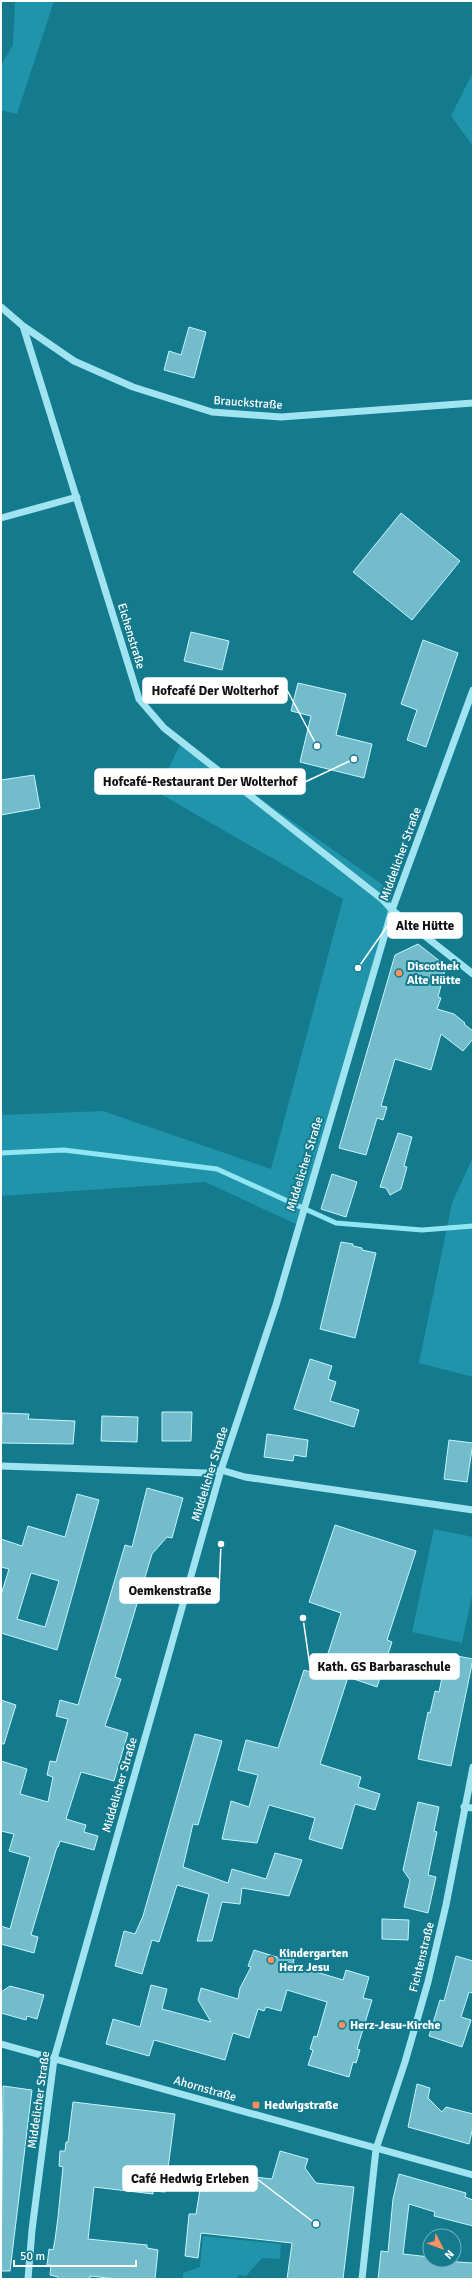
<svg xmlns="http://www.w3.org/2000/svg" width="474" height="2280" font-family="Signika,sans-serif">
  <style>
    .green { fill: #2094aa }
    .lines { fill: none; stroke-linecap: round; stroke-linejoin: round }
    .stream { stroke: #91e6f3; stroke-width: 5 }
    .building { fill: #72bccb; stroke: #c6f4fc; fill-rule: evenodd }
    .minor { stroke: #9fe4f0; stroke-width: 7 }
    .poi-dot { fill: #ff915f; stroke: #147a8e; stroke-width: 1.5 }
    .labels { text-anchor: middle; dominant-baseline: central; stroke-width: 4; stroke-linejoin: round; paint-order: stroke }
    .street-label { font-size: 12px; fill: #fff; stroke: #147a8e }
    .poi-label { font-size: 12px; font-weight: bold; fill: #fff; stroke: #147a8e; text-anchor: start }
    .leader { fill: none; stroke: #fff; stroke-width: 1.5 }
    .callout-dot { fill: #fff; stroke: #147a8e; stroke-width: 1.5 }
    .callout { fill: #fff; stroke: #fff; stroke-width: 1.5 }
    .callout-label { font-size: 13px; text-anchor: middle; font-weight: bold; fill: #111 }
  </style>
  <rect width="100%" height="100%" fill="#147a8e"/>
  <path class="green" d="M15 1H54L17 114 1 110V65L13 45Z
    M473 72V146L451 116Z
    M181 743 390 890 392 910 298 1225 205 1182 1 1196V1115L103 1111 271 1169 343 899 157 792Z
    M473 1157V1377L419 1363 452 1203Z
    M434 1529 473 1537V1591L462 1643 412 1632Z
    M203 2236 281 2244 280 2259 262 2258 246 2276 238 2275 237 2279H183V2273L200 2267Z"/>
  <g class="lines">
    <path class="stream" d="M1 1153 64 1150 217 1169 336 1223 422 1230 473 1226"/>
  </g>
  <path class="building" d="M189 327 206 332 194 378 164 370 169 351 181 355Z
    M401 513 460 561 412 620 353 572Z
    M191 632 229 641 222 670 184 661Z
    M423 640 458 653 426 747 407 740 417 710 401 704Z
    M298 683 346 694 336 735 372 744 364 778 300 762 311 716 291 711Z
    M34 775 40 808 1 815V780Z
    M418 944 446 966 438 997 441 998 437 1009 454 1014 465 1023 464 1024 473 1031V1039L463 1051 441 1034 431 1070 395 1059 381 1106 387 1107 383 1120 377 1118 366 1155 339 1148 395 955Z
    M398 1133 412 1137 404 1166 407 1167 401 1189 390 1195 386 1188 380 1187Z
    M332 1174 357 1182 346 1217 321 1209Z
    M341 1242 353 1244V1246L362 1248V1250L376 1253 355 1338 320 1329Z
    M310 1359 332 1366 328 1379 336 1382 330 1401 359 1410 354 1427 294 1409Z
    M162 1412H192L191 1441H162Z
    M2 1413 29 1414 28 1419 75 1421 73 1444 1 1443Z
    M102 1416 138 1417 137 1442 101 1441Z
    M267 1434 308 1440 306 1457 294 1455 293 1461 264 1457Z
    M449 1440 473 1443 467 1482 444 1479Z
    M147 1488 183 1498 172 1538 167 1537 152 1554 115 1677 121 1679 105 1726 128 1733 114 1781 81 1772 66 1819 86 1825 84 1832 98 1836 94 1850 60 1841 58 1847H57L31 1935 38 1937 34 1953 1 1944V1926L10 1929 30 1857 9 1851 14 1834 1 1831V1761L27 1769 20 1794 48 1802 53 1777 47 1775 50 1761 56 1762 68 1719 56 1716 60 1700 78 1705 125 1545 132 1547Z
    M77 1494 99 1500 57 1650 1 1633V1595L9 1569 1 1567V1539L22 1546 28 1526 65 1537ZM31 1573 59 1581 45 1627 17 1619Z
    M335 1525 416 1551 387 1640 392 1642 377 1687 348 1677 320 1764 361 1777 358 1787 380 1794 375 1810 355 1804 342 1849 309 1839 315 1818 269 1805 257 1843 222 1839 231 1801 249 1807 258 1775 238 1770 246 1740 278 1748 304 1670 321 1675 341 1613 309 1602Z
    M447 1654 473 1659 451 1766 418 1759 428 1712 430 1713 435 1691 439 1692Z
    M1 1700 16 1705 4 1744H1Z
    M195 1734 222 1741 198 1825 193 1824 183 1867 228 1883 232 1869 266 1879 275 1853 302 1860 289 1896 242 1888 240 1904 222 1902 212 1941H197L209 1894 177 1885 159 1942 152 1940 142 1974 115 1966 124 1931 135 1934 143 1916Z
    M418 1802 439 1807 434 1831 437 1832 428 1875 436 1877 428 1913 404 1907 410 1880 403 1870Z
    M382 1919 409 1920 408 1940 382 1939Z
    M254 1950 280 1958 281 1955 294 1959 293 1965 343 1980 346 1970 369 1977 363 1998 372 2000 357 2049 360 2050 356 2063 353 2062 349 2077 308 2065 313 2050 310 2049 314 2036 317 2037 327 2002 287 1990 281 2011 266 2007 264 2011 258 2009 249 2038 233 2033 225 2060 154 2040 149 2056 106 2044 113 2019 140 2027 151 1985 167 1989 162 2009 211 2022 198 2000 201 1988 238 1999 240 1988 251 1967 248 1966Z
    M456 1956 473 1961V1993L469 1992 461 2017 471 2020 462 2047 429 2036 440 2000 444 2001Z
    M10 1986 44 1995 37 2019 27 2016 26 2020 1 2013V1992Z
    M417 2084 430 2088 428 2098 442 2112 446 2107 473 2114V2127L469 2144 408 2127Z
    M3 2086 32 2090 10 2271H1Z
    M73 2102 175 2114 165 2192 153 2191V2194L94 2187 88 2239 147 2245V2248L158 2250 155 2279H117L90 2276V2279H58V2277L50 2275 51 2265H47L49 2249 53 2250 55 2240 58 2217 63 2167 59 2166 60 2151H65L66 2142H68Z
    M280 2151 308 2159 305 2168 316 2183 354 2187 343 2279H287L292 2243 201 2233 198 2258 185 2256 189 2214H196L203 2171 272 2179Z
    M399 2174 466 2193 465 2197 473 2200V2226L434 2216 435 2212 409 2204 403 2254 430 2257V2260L473 2263V2279H378L381 2251 388 2252 393 2199Z"/>
  <g class="lines">
    <path class="minor" d="M1 307 23 326 74 361 133 387 212 412 281 417 473 403
      M23 326 139 699 164 728 382 899 392 910 473 974
      M1 518 77 497
      M1 1466 206 1473 221 1470 245 1477 473 1510
      M464 1807 473 1808
      M1 2044 473 2175
      M28 2279 32 2230 54 2059 221 1470 276 1305 392 910 473 690
      M362 2279 376 2149 405 2062 428 1982 446 1905 473 1767"/>
  </g>
  <g class="poi-dot">
    <circle cx="399" cy="973" r="4"/>
    <circle cx="271" cy="1960" r="4"/>
    <circle cx="342" cy="2025" r="4"/>
    <rect x="252" y="2101" width="8" height="8" rx="2"/>
  </g>
  <g class="labels">
    <g class="street-label">
      <text transform="translate(248 403) rotate(4)">Brauckstraße</text>
      <text transform="translate(131 636) rotate(73)">Eichenstraße</text>
      <text transform="translate(401 854) rotate(-70)">Middelicher Straße</text>
      <text transform="translate(305 1164) rotate(-73)">Middelicher Straße</text>
      <text transform="translate(210 1474) rotate(-73)">Middelicher Straße</text>
      <text transform="translate(120 1785) rotate(-74)">Middelicher Straße</text>
      <text transform="translate(422 1957) rotate(-76)">Fichtenstraße</text>
      <text transform="translate(205 2089) rotate(16)">Ahornstraße</text>
      <text transform="translate(39 2100) rotate(-82)">Middelicher Straße</text>
    </g>
    <g class="poi-label">
      <text x="407" y="966">Discothek<tspan x="407" dy="14">Alte Hütte</tspan></text>
      <text x="279" y="1953">Kindergarten<tspan x="279" dy="14">Herz Jesu</tspan></text>
      <text x="350" y="2025">Herz-Jesu-Kirche</text>
      <text x="264" y="2105">Hedwigstraße</text>
    </g>
  </g>
  <path class="leader" d="M317 746L287 690M354 759L305 782M358 968L388 925M221 1544L219 1591M303 1618L310 1667M316 2224L257 2179"/>
  <g class="callout-dot">
    <circle cx="317" cy="746" r="4"/>
    <circle cx="354" cy="759" r="4"/>
    <circle cx="358" cy="968" r="4"/>
    <circle cx="221" cy="1544" r="4"/>
    <circle cx="303" cy="1618" r="4"/>
    <circle cx="316" cy="2224" r="4"/>
  </g>
  <g class="callout">
    <rect x="143" y="678" width="144" height="25" rx="4"/>
    <rect x="95" y="769" width="210" height="25" rx="4"/>
    <rect x="388" y="913" width="74" height="25" rx="4"/>
    <rect x="120" y="1578" width="99" height="25" rx="4"/>
    <rect x="310" y="1654" width="149" height="25" rx="4"/>
    <rect x="123" y="2166" width="134" height="25" rx="4"/>
  </g>
  <g class="callout-label">
    <text x="215" y="695">Hofcafé Der Wolterhof</text>
    <text x="200" y="786">Hofcafé-Restaurant Der Wolterhof</text>
    <text x="425" y="930">Alte Hütte</text>
    <text x="170" y="1595">Oemkenstraße</text>
    <text x="384" y="1671">Kath. GS Barbaraschule</text>
    <text x="190" y="2183">Café Hedwig Erleben</text>
  </g>
  <rect width="474" height="2280" fill="none" stroke="#ffffff" stroke-width="4"/>
  <g transform="translate(442 2248) rotate(132)"><circle r="19" fill="#147a8e" stroke="#72afbb"/>
  <path d="M0-3L7 15L0 10L-7 15Z" fill="#ff915f"/>
  <text y="-6" font-size="11" font-weight="bold" text-anchor="middle" fill="#ffffff">N</text>
  </g>
  <path d="M14 2260v6h122v-6" fill="none" stroke="#ffffff" stroke-width="2"/>
  <text x="20" y="2260" font-size="12" fill="#ffffff" stroke="#147a8e" stroke-width="3" paint-order="stroke">50 m</text>
</svg>
